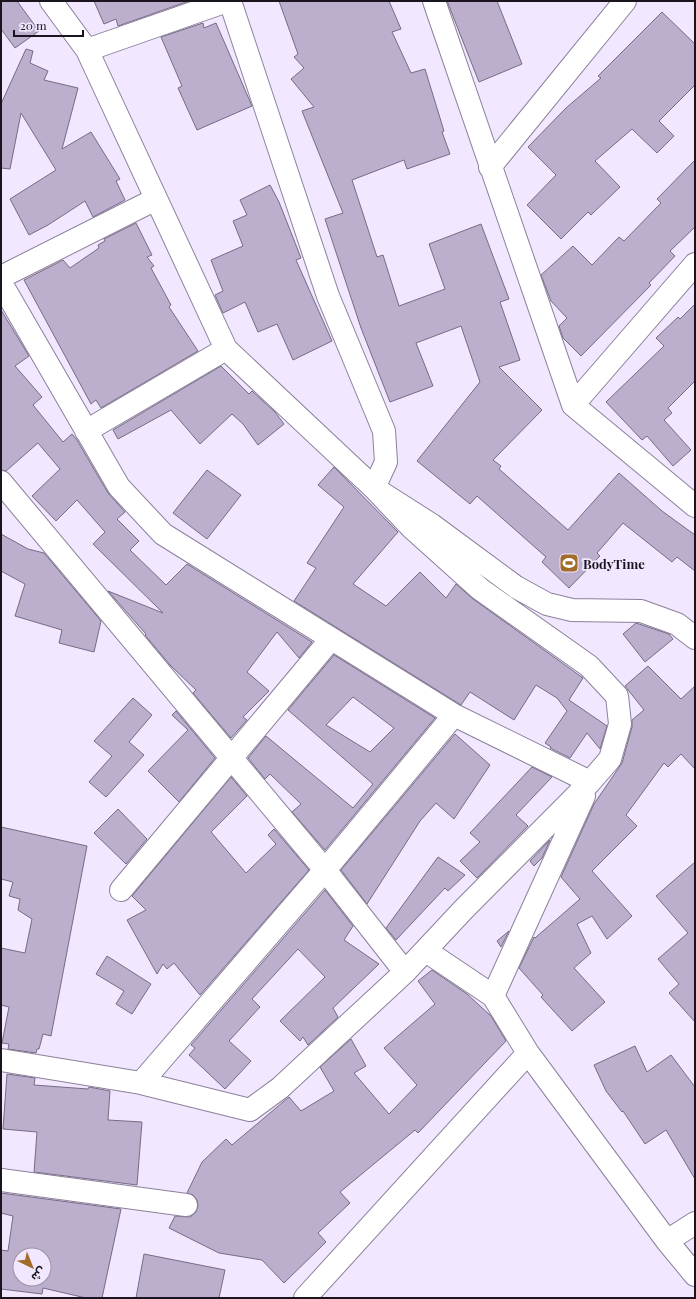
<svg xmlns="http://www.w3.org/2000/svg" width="696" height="1299" font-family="'Playfair Display','Noto Sans Arabic',serif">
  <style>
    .building { fill: #bcaecd; stroke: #776b85; fill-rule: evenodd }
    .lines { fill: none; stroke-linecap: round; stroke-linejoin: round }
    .minor-casing { stroke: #8c819b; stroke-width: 24 }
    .minor { stroke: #fff; stroke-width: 22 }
    .labels { text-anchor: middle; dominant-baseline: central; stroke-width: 3.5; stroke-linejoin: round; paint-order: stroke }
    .poi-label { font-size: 13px; font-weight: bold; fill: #19141e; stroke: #f1e7fe; text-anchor: start }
  </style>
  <rect width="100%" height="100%" fill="#f1e7fe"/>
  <path class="building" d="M1 1H17L39 31 15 48 1 29Z
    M94 1H189L118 26 116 19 104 24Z
    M279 1H389L401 29 392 32 411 73 425 69 444 131 442 132 450 154 407 169 404 160 352 180 377 257 383 255 399 306 445 289 429 244 481 224 509 299 500 302 520 360 499 367 542 410 493 460 501 466 499 469 568 530 619 473 662 511 695 535V571L677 557 672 562 623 523 597 553 600 556 569 588 542 562 546 557 477 496 470 504 417 461 480 382 461 326 416 343 433 386 390 402 361 328 325 219 343 213 302 111 314 107 291 79 304 68 294 57 298 54Z
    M447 1H497L522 64 479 82Z
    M662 12 695 44V85L659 121 674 136 657 153 632 129 595 161 620 187 591 215 588 212 561 239 527 205 556 175 528 147 566 108 601 78 598 76Z
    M203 23 204 28 216 23 252 106 197 130 178 88 182 86 161 37Z
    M26 49 33 51 30 63 48 71 44 80 78 88 62 149 91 132 120 179 116 181 125 200 93 217 85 201 48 225 29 235 10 199 56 170 21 113 10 169 1 168V104Z
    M695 160V227L670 251 675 256 649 283 651 285 581 356 563 338 559 326 567 318 551 301 541 275 573 246 592 265 619 237 624 241 661 203 657 199Z
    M270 185 279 202 301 258 296 260 332 341 293 360 277 324 258 332 245 302 223 313 215 295 223 291 211 260 243 246 233 221 247 215 240 200Z
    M136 223 152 255 147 257 154 266 151 268 171 305 169 307 198 351 101 408 96 400 91 404 24 280 63 260 70 268 99 248 98 245 105 241 104 239Z
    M695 304V381L668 408 672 413 664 420 691 450 673 466 647 436 642 440 606 402 664 346 656 338 678 317 680 319Z
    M1 310 29 356 15 366 42 397 33 405 63 442 72 434 77 440 108 493 125 512 117 519 139 541 130 550 166 585 187 564 312 642 299 658 277 632 247 672 269 691 243 717 247 720 231 738 193 693 196 690 170 665 145 635 146 634 108 591 163 613 93 544 105 532 77 500 56 521 32 496 60 469 38 443 6 471 1 470Z
    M221 366 249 394 252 391 275 412 284 424 258 445 243 424 232 414 200 444 171 410 118 439 113 430Z
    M334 467 398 532 353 584 386 606 420 572 446 598 456 584 473 599 583 678 569 700 607 726 600 749 587 733 570 758 550 748 551 747 545 743 567 711 557 698 536 685 514 720 470 692 461 705 294 601 316 568 307 563 344 507 318 485Z
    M207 470 241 495 207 539 173 513Z
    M1 534 28 549 44 553 101 621 94 652 59 643 62 630 15 616 25 584 1 571Z
    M636 623 669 634 673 639 645 662 623 634Z
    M334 655 435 718 325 850 292 812 301 804 270 774 265 779 248 758 266 736 353 808 373 784 288 710ZM353 697 394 728 370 752 326 725Z
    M648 666 681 699 695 686V769L681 754 668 767 664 763 626 815 637 826 592 871 632 916 607 939 592 916 577 924 591 953 574 968 605 1002 572 1031 541 997 543 995 519 968 534 937 535 938 580 899 561 877 594 804 622 763 632 727V720L644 710 625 686Z
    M133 698 152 715 129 742 144 755 106 797 89 782 112 756 94 741Z
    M176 711 215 758 179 802 148 771 188 730 172 715Z
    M455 734 490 765 454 819 436 803 420 821 367 904 341 870Z
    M532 767 552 777 516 815 528 826 477 878 460 861 480 842 470 833Z
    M231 777 247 796 211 832 246 873 276 844 268 835 274 829 309 870 200 995 174 963 167 969 163 964 157 974 127 920 146 910 132 896Z
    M118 809 147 839 126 864 94 833Z
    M1 827 87 846 51 1036 43 1034 39 1049H37L36 1053 8 1049 9 1044 2 1043 9 1007 1 1005V948L25 953 32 919 18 910 20 899 9 896 13 882 1 879Z
    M550 840 542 858 534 866 530 861Z
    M438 857 465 875 448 891 445 888 396 940 386 928Z
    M695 862V1022L669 993 679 984 658 959 688 933 656 896Z
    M325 890 353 926 344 940 379 964 333 1008 338 1017 308 1045 303 1037 300 1041 280 1021 325 977 298 949 252 999 260 1007 229 1041 251 1061 225 1089 189 1055 195 1048 191 1045Z
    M509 931 501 947 497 941Z
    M107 956 151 984 132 1014 116 1004 124 991 96 974Z
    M432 970 467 994 491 1016 506 1041 418 1133 415 1130 340 1192 350 1203 318 1233 326 1242 284 1283 262 1260 219 1253 169 1228 175 1216 190 1217 196 1212 198 1206 197 1200 193 1195 187 1193 202 1162 226 1139 232 1145 289 1097 301 1111 334 1091 320 1067 351 1039 366 1066 354 1073 389 1114 417 1085 384 1048 435 1004 418 981Z
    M635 1046 647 1072 671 1055 695 1087V1179L666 1130 645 1144 623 1111 622 1112 606 1091 594 1065Z
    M7 1074 35 1078 34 1085 88 1089 89 1087 110 1091 108 1120 142 1122 137 1185 34 1172 37 1132 3 1129Z
    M1 1193 121 1209 102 1298H86L43 1288 42 1294 1 1289V1250L8 1251 13 1216 1 1213ZM20 1255H44V1279H20Z
    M144 1254 225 1270 219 1298H136Z"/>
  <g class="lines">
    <defs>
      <path id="minor" d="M51 1 87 50 226 349 374 488 411 527 480 589 589 666 617 696 620 724 610 759 590 782 463 910 405 972 280 1088 250 1110 141 1083 325 870 454 715
        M230 1 328 296 384 431 386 462 374 488 432 525 516 587 547 604 572 610 641 611 677 624 695 638
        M434 1 573 405 695 506
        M87 50 227 1
        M490 167 625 1
        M1 277 156 199
        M1 283 119 487 163 534 454 715 590 782
        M573 405 695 264
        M86 431 226 349
        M1 482 325 870 405 972
        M121 890 331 639
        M426 951 493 996 528 1053 667 1241 695 1275
        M493 996 584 796
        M1 1060 141 1083
        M1 1180 186 1205
        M667 1241 695 1223
        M305 1298 528 1053"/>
    </defs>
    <use href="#minor" class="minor-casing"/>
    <use href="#minor" class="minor"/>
  </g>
  <defs>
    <symbol id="stadium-square" viewBox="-11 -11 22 22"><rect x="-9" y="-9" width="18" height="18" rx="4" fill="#a26b27" stroke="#f1e7fe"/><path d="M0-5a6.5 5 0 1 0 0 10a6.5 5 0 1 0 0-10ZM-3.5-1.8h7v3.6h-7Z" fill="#fff"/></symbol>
  </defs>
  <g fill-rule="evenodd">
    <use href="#stadium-square" x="558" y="552" width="22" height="22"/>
  </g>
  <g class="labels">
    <g class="poi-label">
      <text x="583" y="563">BodyTime</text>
    </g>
  </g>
  <rect width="696" height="1299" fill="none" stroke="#19141e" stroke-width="4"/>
  <g transform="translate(32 1267) rotate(137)"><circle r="19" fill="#f1e7fe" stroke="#9b93a4"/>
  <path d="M0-3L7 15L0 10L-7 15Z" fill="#a26b27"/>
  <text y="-6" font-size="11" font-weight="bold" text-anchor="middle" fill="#19141e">ش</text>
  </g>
  <path d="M14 30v6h69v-6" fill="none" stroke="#19141e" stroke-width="2"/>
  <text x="20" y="30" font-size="12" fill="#19141e" stroke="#f1e7fe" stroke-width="3" paint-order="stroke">20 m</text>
</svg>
